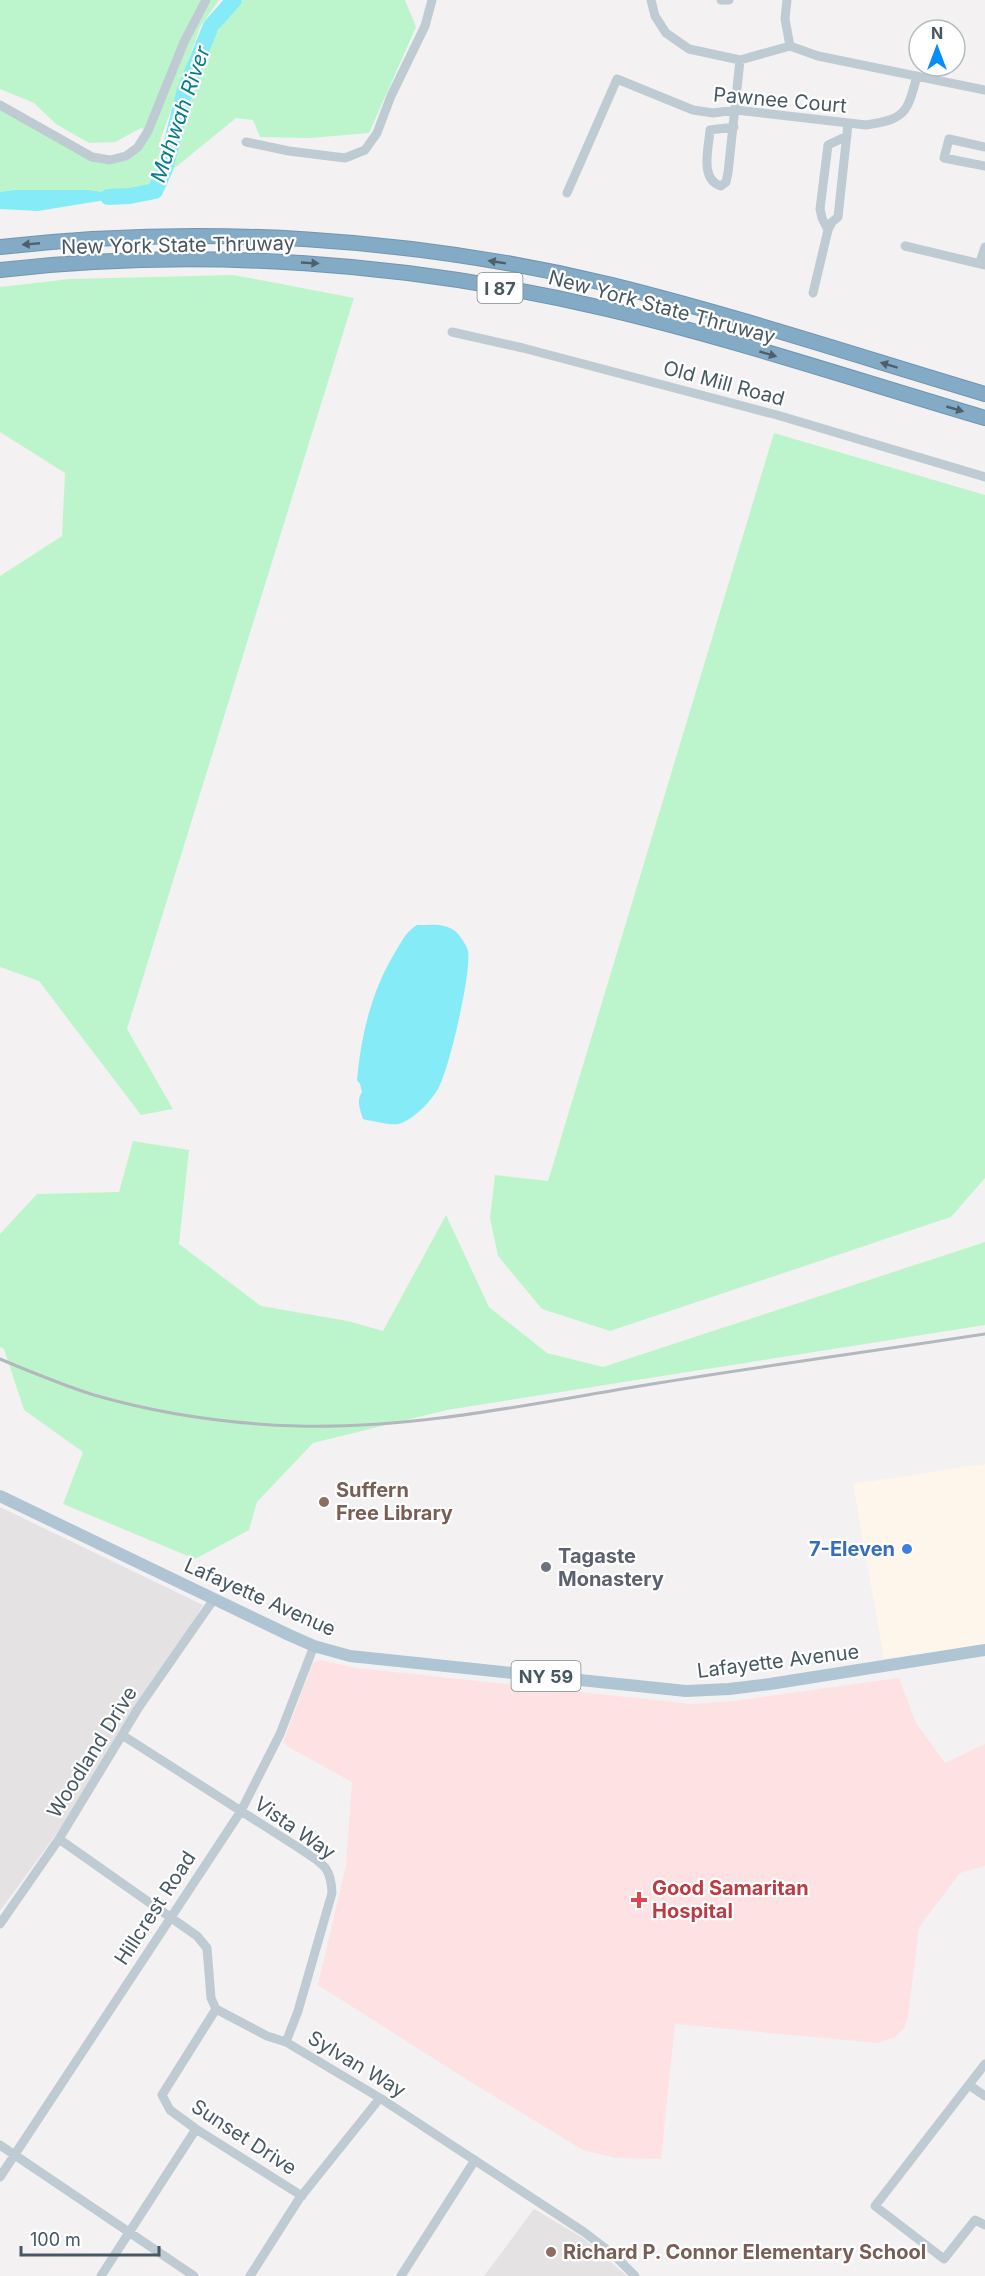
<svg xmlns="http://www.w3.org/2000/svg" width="985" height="2276" font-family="Inter,sans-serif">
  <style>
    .commercial { fill: #fef6eb }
    .education { fill: #e5e2e4 }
    .medical { fill: #fee1e2 }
    .green { fill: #bcf5cc }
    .water { fill: #85ecf7 }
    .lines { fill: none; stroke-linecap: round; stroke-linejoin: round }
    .river { stroke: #85ecf7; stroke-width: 16 }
    .highway-casing { stroke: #6f96b1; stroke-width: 16 }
    .minor { stroke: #becbd2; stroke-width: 9 }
    .major { stroke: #afc5d3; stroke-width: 12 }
    .highway { stroke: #84abc5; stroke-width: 14 }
    .rail { stroke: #b3b8bd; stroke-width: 3 }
    .oneway { fill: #4d606c }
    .education-dot { fill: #8d6e63; stroke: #fff; stroke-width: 2 }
    .shop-dot { fill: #3f7fe0; stroke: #fff; stroke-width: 2 }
    .worship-dot { fill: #6b7280; stroke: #fff; stroke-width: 2 }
    .health-dot { fill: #e0444e; stroke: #fff; stroke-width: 2 }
    .labels { text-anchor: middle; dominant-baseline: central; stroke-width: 4.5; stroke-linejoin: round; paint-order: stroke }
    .shield { fill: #fff; stroke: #7e8a91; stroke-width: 1.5 }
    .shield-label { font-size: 18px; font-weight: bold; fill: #475862 }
    .street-label { font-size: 20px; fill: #475862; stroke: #fff }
    .education-label { font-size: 20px; font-weight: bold; fill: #785e54; stroke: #fff; text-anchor: start }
    .shop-label { font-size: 20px; font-weight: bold; fill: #366cbe; stroke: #fff; text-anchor: end }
    .worship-label { font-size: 20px; font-weight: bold; fill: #5b616d; stroke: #fff; text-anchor: start }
    .health-label { font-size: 20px; font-weight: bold; fill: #be3a42; stroke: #fff; text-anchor: start }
    .water-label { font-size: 21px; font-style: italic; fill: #057c88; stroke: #fff }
  </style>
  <rect width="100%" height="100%" fill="#f4f1f2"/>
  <path class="commercial" d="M985 1464V1647L884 1658 853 1484Z"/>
  <path class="education" d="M0 1507 203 1605 117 1751 0 1911Z
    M534 2209 583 2238 627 2276H484Z"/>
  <path class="medical" d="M320 1660 356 1668 691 1704 734 1701 899 1678 916 1723 945 1763 985 1744V1866L960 1873 919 1927 908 2016 905 2027 895 2037 878 2043 675 2024 661 2159 616 2158 583 2150 466 2079 318 1985 346 1865 352 1782 292 1749 283 1742 313 1663Z"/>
  <path class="green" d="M0 0H219L200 27 160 141 170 149 165 169 155 191 130 196 88 190H13L0 192V105L92 157 126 156 148 131 141 128 115 142 89 143 56 124 34 103 0 89Z
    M243 0H405L416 27 369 133 309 138 260 137 253 120 236 118 171 171 177 137 209 44 224 22Z
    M234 275 354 298 127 1029 173 1109 141 1115 39 981 0 967V576L62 536 65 473 0 432V287L70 279Z
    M774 433 985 495V1178L951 1217 610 1331 542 1309 498 1256 490 1218 495 1175 548 1181Z
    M133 1141 189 1150 179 1244 261 1306 348 1321 383 1331 446 1215 489 1307 547 1353 603 1367 985 1242V1325L447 1410 313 1443 257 1502 249 1530 195 1559 63 1504 83 1452 24 1410 4 1349 0 1347V1234L37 1194 119 1192Z"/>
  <path class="water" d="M13 190H89L130 196 38 211 0 209V192Z
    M417 925C431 925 449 922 459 935 462 939 467 946 468 951 472 971 449 1070 438 1089 430 1102 417 1116 402 1123 393 1127 377 1121 366 1120L363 1119C360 1109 356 1101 362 1092L360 1084 357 1080C361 1034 372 989 397 949 403 939 407 931 417 925Z"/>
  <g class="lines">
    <path class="river" d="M108 197 130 196 155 191 165 169 185 90 211 26 234 0"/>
    <defs>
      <path id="highway" d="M0 247C203 224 413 237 612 285 737 316 861 357 985 394
        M0 270C202 247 409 262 607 309 734 339 859 381 985 418"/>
    </defs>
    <use href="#highway" class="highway-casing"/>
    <path class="minor" d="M651 0 655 16 666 33 689 49 740 60 790 46 818 56 985 90
      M721 0H729
      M787 0 785 19 790 46
      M0 105 92 157 110 160 126 156 138 147 148 131 184 42 206 0
      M734 127 710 130C709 147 699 179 721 186L726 182 728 173 740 60
      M246 142 289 151 345 158 365 150 377 133 391 96 425 26 432 0
      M985 147 949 139 944 158 985 166
      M567 193 617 79 693 110 713 113 736 110 866 125C906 119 907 113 917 76
      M828 230 822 218 820 209 828 145 847 136
      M905 246 985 265
      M980 262 985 247
      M813 293 828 230 832 222 838 217 848 124
      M452 332 523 348 777 415 985 477
      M122 1735 299 1848C321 1863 331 1865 332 1893L298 2011 286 2042
      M59 1839 197 1936 207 1948 211 1998 216 2009
      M0 1924 59 1839 139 1707 214 1599
      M216 2009 267 2036 286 2042 380 2098 584 2232 614 2255 635 2276
      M216 2009 162 2095 170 2110 196 2129 302 2196
      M985 2064 875 2206 944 2259 975 2220 985 2225
      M969 2085 985 2096
      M0 2145 194 2276
      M0 2177 241 1811 280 1734 314 1646
      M101 2276 196 2129
      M250 2276 299 2199 380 2098
      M401 2276 475 2160"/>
    <path class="major" d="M0 1496 289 1635 314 1646 350 1656 686 1691 729 1689 770 1684 985 1650"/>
    <use href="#highway" class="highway"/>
    <path class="rail" d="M0 1359C31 1372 62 1385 94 1395 160 1414 229 1424 298 1426 416 1429 535 1403 652 1384 763 1366 874 1351 985 1334"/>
  </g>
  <defs><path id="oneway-solid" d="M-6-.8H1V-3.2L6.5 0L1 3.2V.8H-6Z" transform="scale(1.5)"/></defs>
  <g class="oneway">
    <use href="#oneway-solid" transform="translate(31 244) rotate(175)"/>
    <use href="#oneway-solid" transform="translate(497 262) rotate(-171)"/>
    <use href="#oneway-solid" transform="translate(310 263) rotate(3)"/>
    <use href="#oneway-solid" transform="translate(768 354) rotate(16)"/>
    <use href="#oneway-solid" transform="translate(889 365) rotate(-163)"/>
    <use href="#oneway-solid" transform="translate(955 409) rotate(16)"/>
  </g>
  <g class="education-dot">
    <circle cx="324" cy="1502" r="6"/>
    <circle cx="551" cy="2252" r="6"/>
  </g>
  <circle class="shop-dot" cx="907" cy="1549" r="6"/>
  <circle class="worship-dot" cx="546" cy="1567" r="6"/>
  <path class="health-dot" d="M636 1891h6v6h6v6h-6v6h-6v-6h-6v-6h6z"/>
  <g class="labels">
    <g class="shield">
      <rect x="477.5" y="273" width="45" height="30" rx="4.5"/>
      <rect x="511.5" y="1661" width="69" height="30" rx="4.5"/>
    </g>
    <g class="shield-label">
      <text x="500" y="288">I 87</text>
      <text x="546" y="1676">NY 59</text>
    </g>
    <g class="street-label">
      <text transform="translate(780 100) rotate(5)">Pawnee Court</text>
      <text transform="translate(178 245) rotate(-1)">New York State Thruway</text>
      <text transform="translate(662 307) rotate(15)">New York State Thruway</text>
      <text transform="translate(724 383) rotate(15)">Old Mill Road</text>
      <text transform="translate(260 1597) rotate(24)">Lafayette Avenue</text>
      <text transform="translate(778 1661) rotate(-7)">Lafayette Avenue</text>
      <text transform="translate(92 1752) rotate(-58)">Woodland Drive</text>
      <text transform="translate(295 1828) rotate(35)">Vista Way</text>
      <text transform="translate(155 1908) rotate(-57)">Hillcrest Road</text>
      <text transform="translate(357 2064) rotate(31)">Sylvan Way</text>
      <text transform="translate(244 2137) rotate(33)">Sunset Drive</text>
    </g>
    <g class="education-label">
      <text x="336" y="1490">Suffern<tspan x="336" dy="23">Free Library</tspan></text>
      <text x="563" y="2252">Richard P. Connor Elementary School</text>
    </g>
    <g class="shop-label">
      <text x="895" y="1549">7-Eleven</text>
    </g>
    <g class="worship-label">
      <text x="558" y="1556">Tagaste<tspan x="558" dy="23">Monastery</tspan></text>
    </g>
    <g class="health-label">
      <text x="652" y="1888">Good Samaritan<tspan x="652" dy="23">Hospital</tspan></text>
    </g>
    <g class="water-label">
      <text transform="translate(180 114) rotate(-71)">Mahwah River</text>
    </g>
  </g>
  <g transform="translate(937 48)"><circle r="28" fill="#ffffff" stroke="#b5bcc0" stroke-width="1.5"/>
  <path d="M0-4.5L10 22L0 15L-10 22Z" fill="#048dfb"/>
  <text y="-9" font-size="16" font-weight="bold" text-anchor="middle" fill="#475862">N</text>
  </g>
  <path d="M21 2246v9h138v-9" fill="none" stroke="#475862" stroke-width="3"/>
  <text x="30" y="2246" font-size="18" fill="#475862" stroke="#ffffff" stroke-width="4.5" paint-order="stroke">100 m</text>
</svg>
